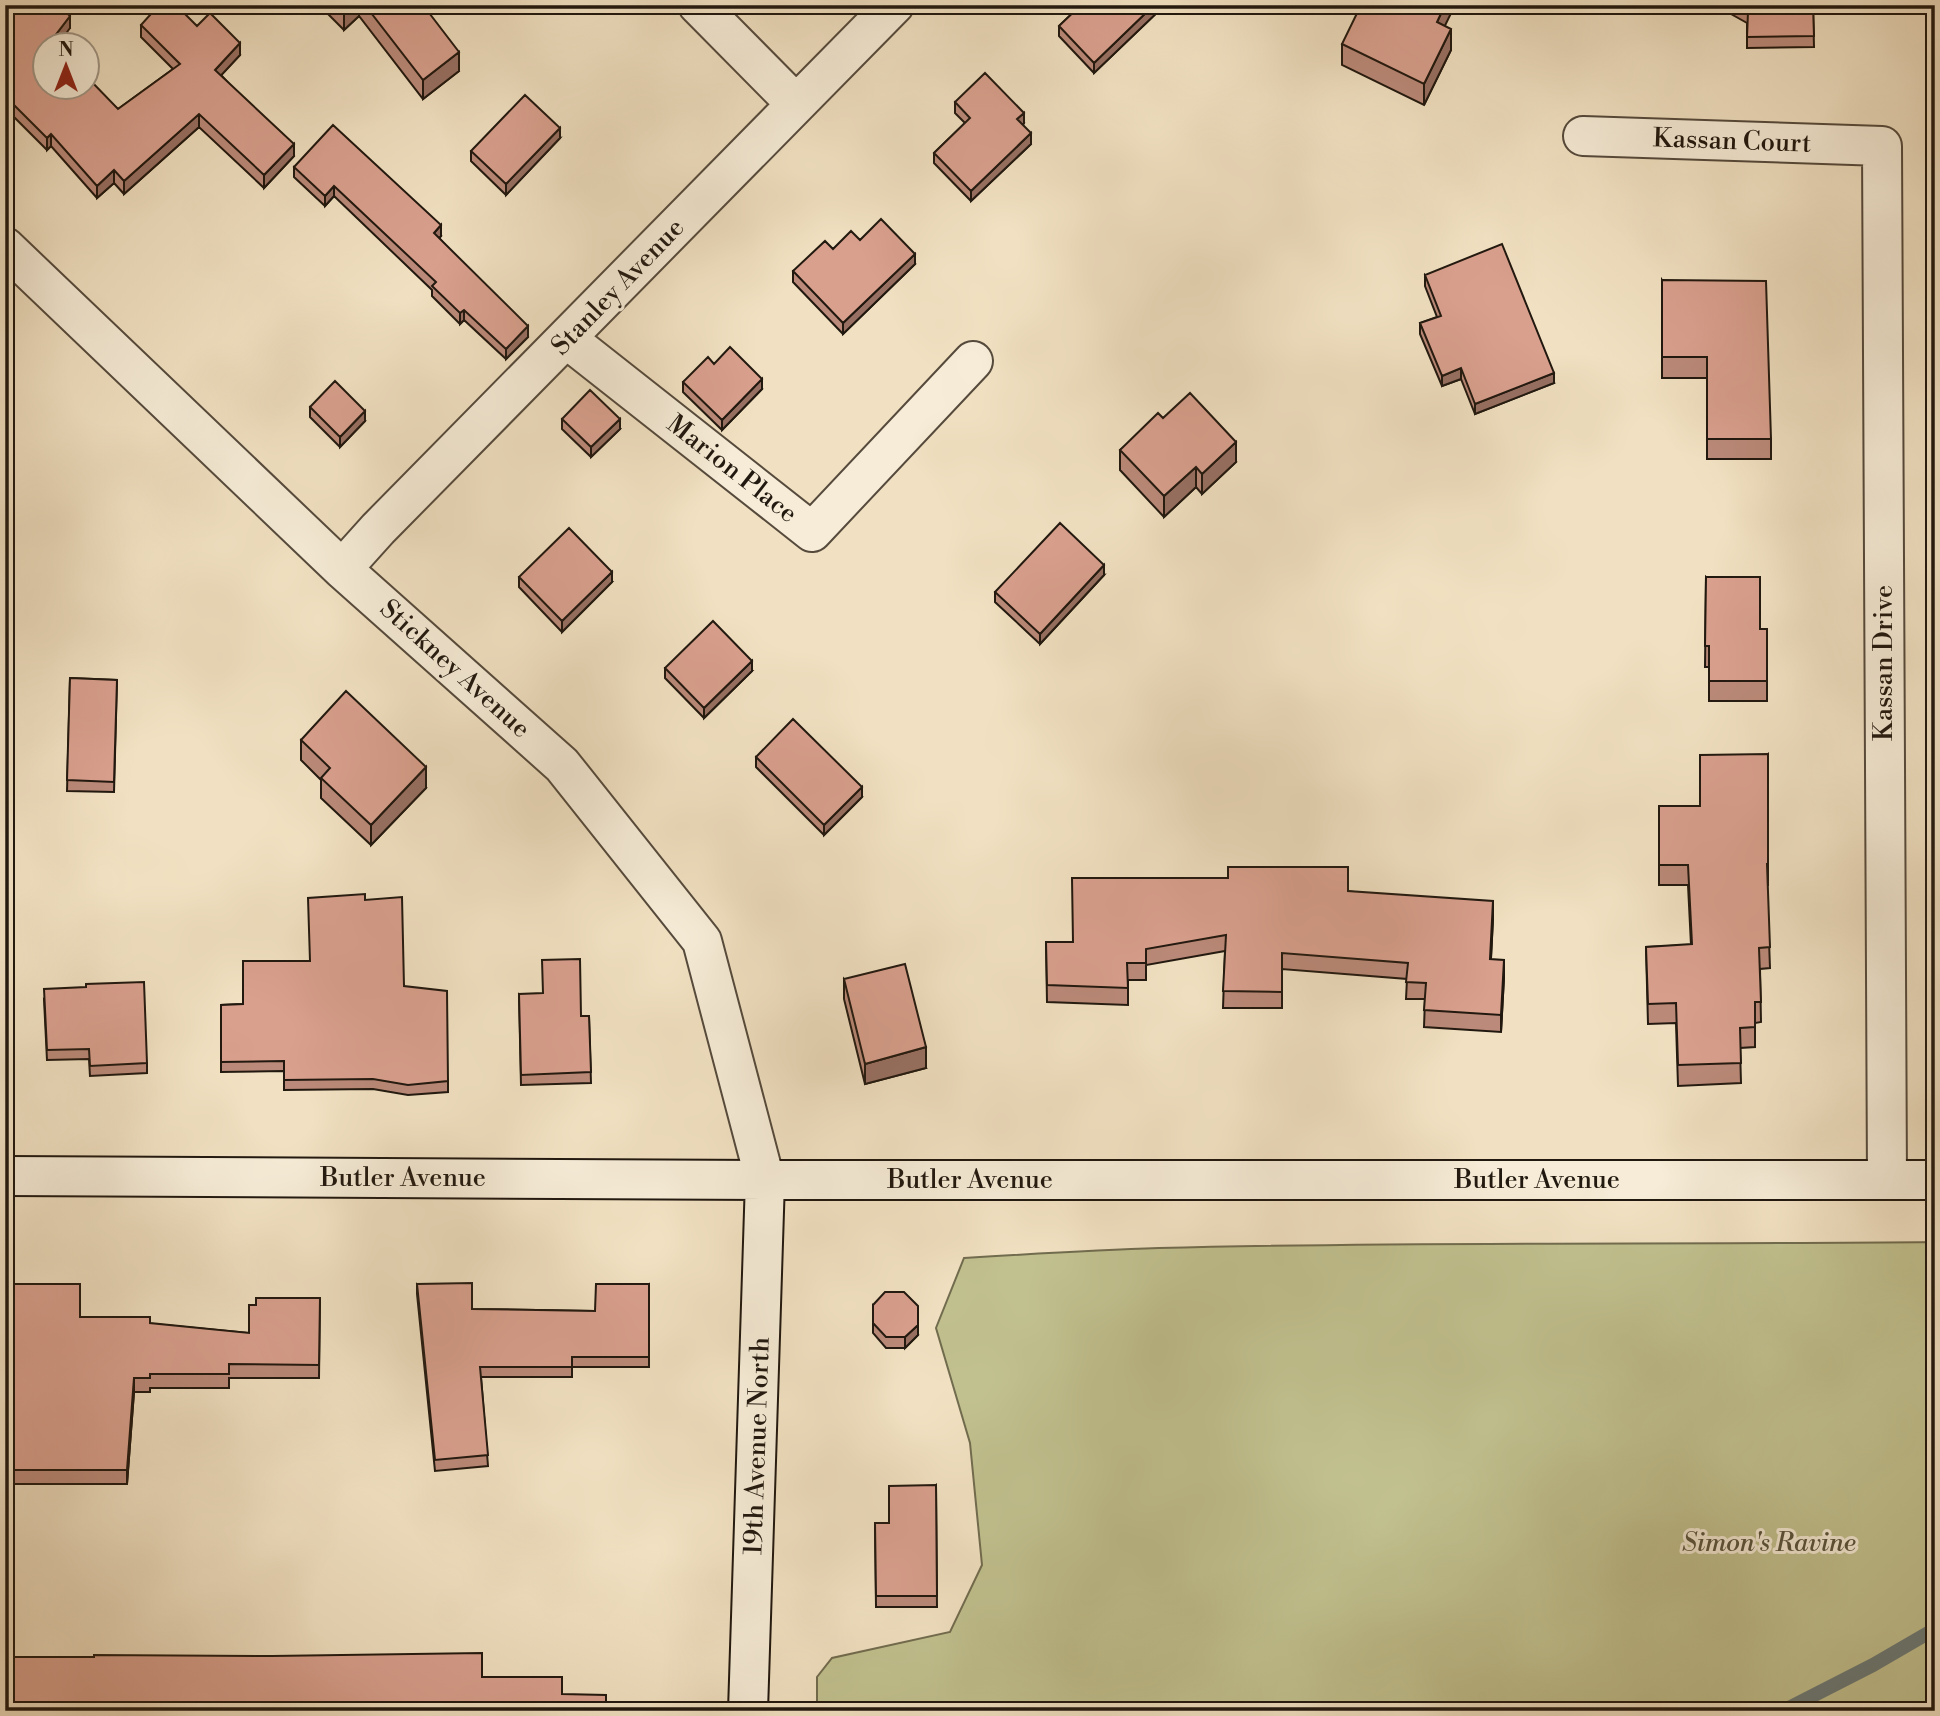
<svg xmlns="http://www.w3.org/2000/svg" width="1940" height="1716" font-family="'Libre Bodoni',serif">
  <style>
    .green { fill: #c1c18f; stroke: #716c4f; stroke-width: 2 }
    .lines { fill: none; stroke-linecap: round; stroke-linejoin: round }
    .stream { stroke: #6c7a77; stroke-width: 14 }
    .street-casing { stroke: #554a3c; stroke-width: 42 }
    .secondary-casing { stroke: #21180f; stroke-width: 42 }
    .street { stroke: #f6ecd7; stroke-width: 38 }
    .secondary { stroke: #f6ecd7; stroke-width: 38 }
    .wall { fill: #bb8a7a; stroke: #21180f; stroke-width: 2 }
    .shaded-wall { fill: #987063; stroke: #21180f; stroke-width: 2 }
    .building { fill: #d9a08e; stroke: #21180f; stroke-width: 2 }
    .labels { text-anchor: middle; dominant-baseline: central; stroke-width: 6; stroke-linejoin: round; paint-order: stroke }
    .street-label { font-size: 26px; fill: #21180f; stroke: #f6ecd7 }
    .park-label { font-size: 26px; font-style: italic; fill: #59533c; stroke: #f6ecd7 }
  </style>
  <rect width="100%" height="100%" fill="#f1e1c2"/>
  <filter id="stains"><feTurbulence type="fractalNoise" baseFrequency=".00286" numOctaves="4"/><feColorMatrix values="0 0 0 0 .2 0 0 0 0 .09 0 0 0 0 .02 0 0 0 .5 -.17"/></filter>
  <radialGradient id="worn" r=".72"><stop offset=".6" stop-color="#630" stop-opacity="0"/><stop offset="1" stop-color="#630" stop-opacity=".3"/></radialGradient>
  <path class="green" d="M1935 1242V1711H817V1677L832 1658 950 1632 982 1565 970 1443 936 1328 964 1258C1029 1254 1094 1250 1159 1248 1417 1241 1676 1245 1935 1242Z"/>
  <g class="lines">
    <path class="stream" d="M1783 1711 1873 1665 1935 1629"/>
    <defs>
      <path id="street" d="M698 5 796 104
        M1583 136 1882 146 1887 1180
        M5 247 342 569 562 765 702 941 765 1180
        M567 339 812 532 973 361
        M342 569 378 529 894 5"/>
      <path id="secondary" d="M5 1176 765 1180H1935
        M748 1711 765 1180"/>
    </defs>
    <use href="#street" class="street-casing"/>
    <use href="#secondary" class="secondary-casing"/>
    <use href="#street" class="street"/>
    <use href="#secondary" class="secondary"/>
  </g>
  <path class="wall" d="M5 5H60L70 28 46 46 118 109 173 69 141 37V25L197 26 240 55 221 75 294 156 264 188 199 127 124 194 114 183 97 198 51 146 47 150 5 108Z
    M319 5H423L459 71 423 99 359 16 344 30Z
    M1081 5H1165L1094 73 1059 36V26Z
    M1715 5H1813L1814 47 1747 48V23Z
    M1445 26 1451 50 1424 105 1342 65V44Z
    M955 102 1024 123 1023 125 1031 144 971 201 934 163V153L965 123 955 113Z
    M560 138 506 195 471 161V151Z
    M294 167 441 236 439 238 528 337 506 359 464 320 460 324 432 296V290L334 196 325 206 294 177Z
    M860 240 915 264 843 334 793 282V271Z
    M1425 275 1554 383 1475 414 1461 379 1442 386 1420 334V323L1437 317 1425 286Z
    M1662 280 1771 439V459H1707V378H1662Z
    M714 364 762 389 722 430 683 392V382Z
    M310 407 365 421 340 447 310 417Z
    M1163 418 1236 462 1202 494 1196 487 1164 517 1120 470V450Z
    M562 419 620 429 591 457 562 429Z
    M1104 575 1040 644 995 602V592Z
    M519 577 612 582 562 632 519 587Z
    M1706 577 1760 629H1767V701H1709V667H1705Z
    M665 668 752 671 704 718 665 678Z
    M70 678 117 680 114 792 67 791Z
    M301 740 426 788 371 845 321 798V780L301 760Z
    M1768 754V885H1767L1770 968 1760 969 1761 1022 1755 1023V1047L1740 1048 1741 1083 1678 1086 1676 1023 1648 1024 1646 947 1691 945 1688 885H1659V806H1700Z
    M756 757 862 797 824 835 756 767Z
    M1348 891 1493 918 1491 959 1504 977 1501 1032 1424 1027 1425 999H1406L1407 979 1282 969V1008H1223L1225 951 1146 965V980H1128V1005L1047 1002 1046 942H1073Z
    M365 900 448 1081V1092L408 1095 373 1089 284 1090V1071L221 1072V1005L243 1004 310 961Z
    M844 979 926 1068 865 1084 844 999Z
    M519 994 581 1016H589L591 1083 521 1085Z
    M44 999 147 1063V1073L90 1076 89 1059 47 1060Z
    M417 1284 472 1309 595 1311 649 1284V1367H572V1377H481L488 1466 435 1471 417 1294Z
    M5 1287 80 1317 249 1333 256 1305 320 1298 319 1378H229V1388H150V1392H134L127 1484H5Z
    M873 1305 918 1335 905 1348H886L873 1333Z
    M936 1485 937 1607H876L875 1523H889Z"/>
  <path class="shaded-wall" d="M351 5H359V16L344 30V11Z
    M1154 5H1165L1094 73V63Z
    M1445 5H1455L1437 42V22Z
    M70 16V28L57 46H51V41Z
    M1451 29V50L1424 105V84Z
    M240 43V55L215 82V70Z
    M459 52V71L423 99V80Z
    M1024 113V123L1017 129V119Z
    M199 114V127L124 194V181Z
    M560 128V138L506 195V184Z
    M1031 133V144L971 201V191Z
    M51 134V146L47 150V138Z
    M294 144V156L264 188V175Z
    M114 170V183L97 198V186Z
    M334 186V196L325 206V196Z
    M441 225V236L434 243V233Z
    M915 254V264L843 334V323Z
    M464 310V320L460 324V313Z
    M528 326V337L506 359V349Z
    M1461 368V379L1442 386V376Z
    M1554 373V383L1475 414V404Z
    M762 379V389L722 430V420Z
    M365 411V421L340 447V437Z
    M620 419V429L591 457V447Z
    M1236 442V462L1202 494V474Z
    M1196 467V487L1164 517V496Z
    M1104 565V575L1040 644V634Z
    M612 572V582L562 632V621Z
    M752 661V671L704 718V708Z
    M426 767V788L371 845V825Z
    M862 787V797L824 835V825Z
    M1493 901V918L1490 976V959Z
    M1504 960V977L1501 1032V1015Z
    M926 1047V1068L865 1084V1064Z
    M918 1325V1335L905 1348V1337Z
    M134 1378V1392L127 1484V1470Z"/>
  <path class="building" d="M5 5H59L70 16 51 41 55 46H46V88H88V78L118 109 180 64 141 25 159 5H176L197 26 210 13 240 43 215 70 294 144 264 175 199 114 124 181 114 170 97 186 51 134 47 138 5 96Z
    M338 5H351L344 11Z
    M365 5H423L459 52 423 80Z
    M1081 5H1154L1094 63 1059 26Z
    M1361 5H1445L1437 22 1451 29 1424 84 1342 44Z
    M1734 5H1813L1814 36 1747 37 1748 12Z
    M985 73 1024 113 1017 119 1031 133 971 191 934 153 970 118 955 102Z
    M525 95 560 128 506 184 471 151Z
    M333 125 441 225 434 233 528 326 506 349 464 310 460 313 432 286 436 282 334 186 325 196 294 167Z
    M881 219 915 254 843 323 793 271 825 241 833 249 851 231 860 240Z
    M1502 244 1554 373 1475 404 1461 368 1442 376 1420 323 1441 316 1425 275Z
    M1662 280 1766 281 1771 439H1707V357H1662Z
    M730 347 762 379 722 420 683 382 708 357 714 364Z
    M335 381 365 411 340 437 310 407Z
    M590 390 620 419 591 447 562 419Z
    M1190 393 1236 442 1202 474 1196 467 1164 496 1120 450 1158 413 1163 418Z
    M1060 523 1104 565 1040 634 995 592Z
    M569 528 612 572 562 621 519 577Z
    M1706 577H1760V629H1767V681H1709V646H1705Z
    M713 621 752 661 704 708 665 668Z
    M70 678 117 680 114 782 67 780Z
    M346 691 426 767 371 825 321 778 330 768 301 740Z
    M793 719 862 787 824 825 756 757Z
    M1768 754V864H1767L1770 947 1759 948 1761 1002H1755V1027L1740 1028 1741 1063 1678 1065 1676 1003 1648 1004 1646 947 1692 944 1688 865H1659V806H1700V755Z
    M1228 867H1348V891L1493 901 1490 959 1504 960 1501 1015 1424 1010 1426 983 1406 982 1408 963 1282 953V992L1223 991 1226 935 1146 949V963H1127L1128 988 1047 985 1046 942H1073L1072 878H1228Z
    M365 894V900L402 897 404 986 447 991 448 1081 408 1085 373 1079 284 1080V1061L221 1062V1005L243 1004V961H310L308 898Z
    M580 959 581 1016H589L591 1072 521 1075 519 994 543 993 542 960Z
    M905 964 926 1047 865 1064 844 979Z
    M144 982 147 1063 90 1066 89 1049 47 1050 44 989 86 987V984Z
    M472 1283V1309L595 1311 596 1284H649V1357H572V1367H480L488 1455 435 1460 417 1284Z
    M9 1284H80V1317H150V1323L249 1333V1305H256V1298H320L319 1365 229 1364V1374H150V1378H134L127 1470H5V1287L9 1286Z
    M885 1292H904L918 1306V1325L905 1337H886L873 1323V1305Z
    M936 1485 937 1596H876L875 1523H889V1486Z
    M482 1653V1677H562V1694L606 1695V1711H5V1657H94V1655L272 1656Z"/>
  <g class="labels">
    <g class="street-label">
      <text transform="translate(1732 141) rotate(2)">Kassan Court</text>
      <text transform="translate(618 287) rotate(-46)">Stanley Avenue</text>
      <text transform="translate(732 469) rotate(38)">Marion Place</text>
      <text transform="translate(1884 663) rotate(-90)">Kassan Drive</text>
      <text transform="translate(455 669) rotate(42)">Stickney Avenue</text>
      <text x="403" y="1178">Butler Avenue</text>
      <text x="970" y="1180">Butler Avenue</text>
      <text x="1537" y="1180">Butler Avenue</text>
      <text transform="translate(757 1446) rotate(-88)">19th Avenue North</text>
    </g>
    <g class="park-label">
      <text x="1769" y="1543">Simon's Ravine</text>
    </g>
  </g>
  <rect width="1940" height="1716" fill="none" stroke="#f1e1c2" stroke-width="28"/>
  <rect x="7" y="7" width="1926" height="1702" fill="none" stroke="#21180f" stroke-width="3.5"/>
  <rect x="14" y="14" width="1912" height="1688" fill="none" stroke="#21180f" stroke-width="2"/>
  <g transform="translate(66 66)"><circle r="33" fill="#f6ecd7" stroke="#a19787" stroke-width="2"/>
  <path d="M0-5L12 26L0 18L-12 26Z" fill="#8f2418"/>
  <text y="-10" font-size="19" font-weight="bold" text-anchor="middle" fill="#21180f">N</text>
  </g>
  <rect width="100%" height="100%" filter="url(#stains)"/>
  <rect width="100%" height="100%" fill="url(#worn)"/>
</svg>
